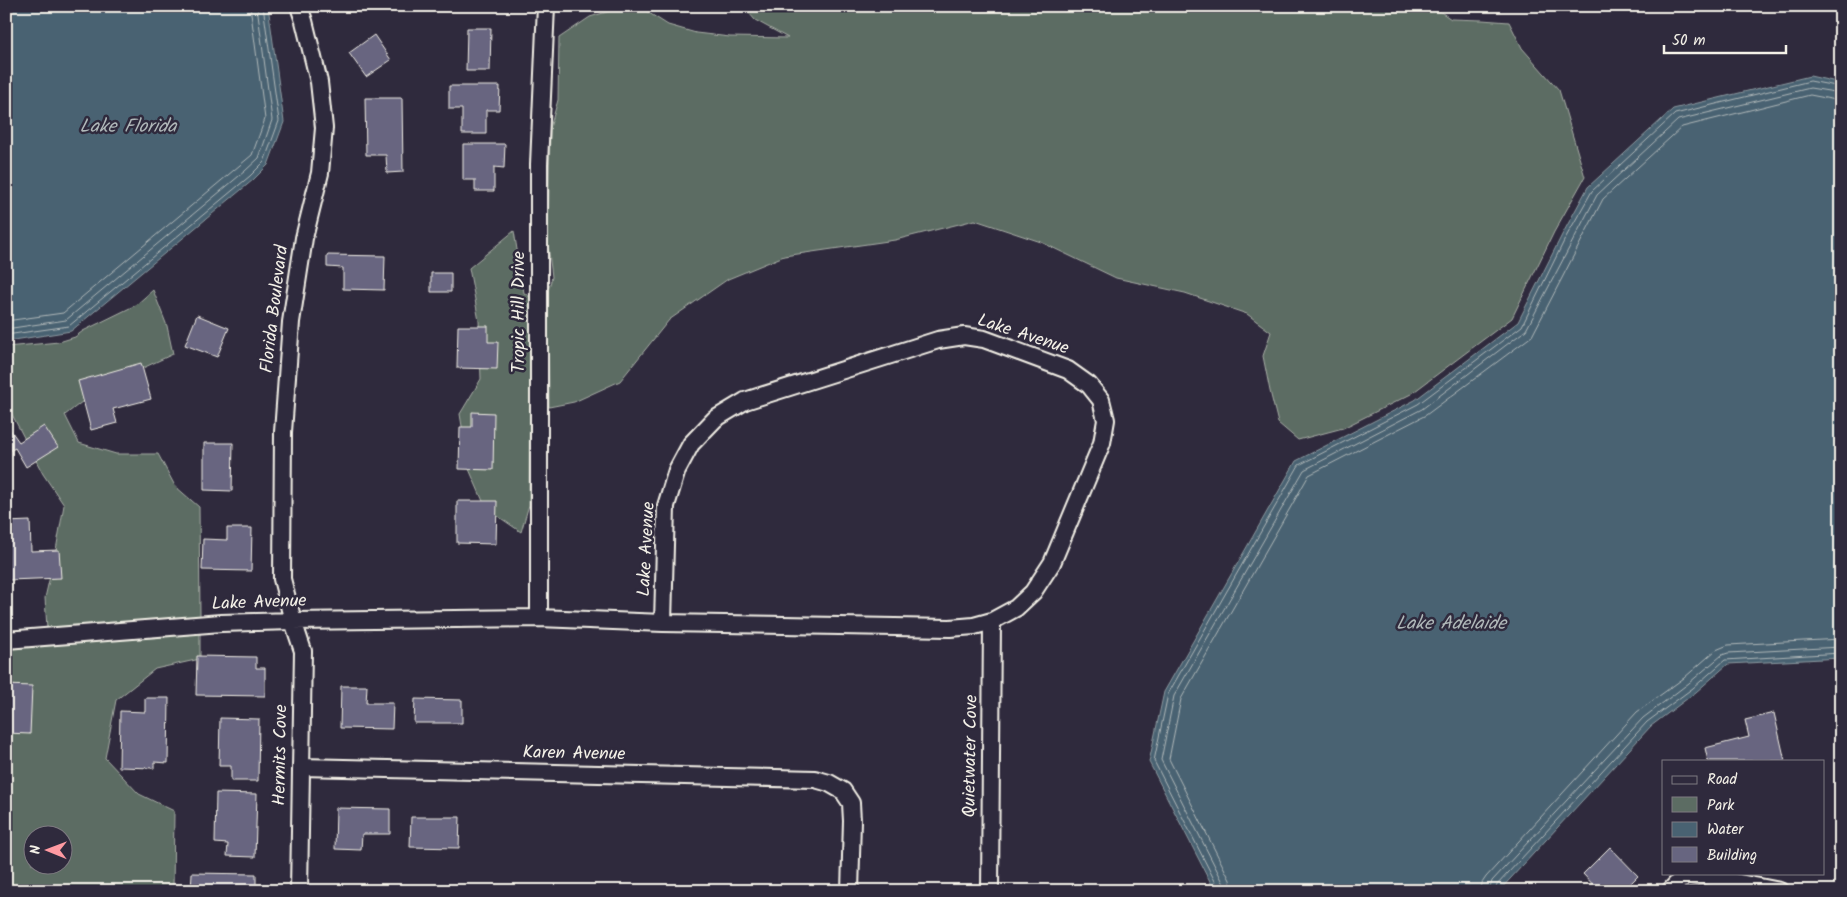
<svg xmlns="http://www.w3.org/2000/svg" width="1847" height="897" font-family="Kalam,sans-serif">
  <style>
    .green { fill: #5c6c63; stroke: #a8aea6; fill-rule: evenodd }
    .water { fill: #496272; stroke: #8d9ba1 }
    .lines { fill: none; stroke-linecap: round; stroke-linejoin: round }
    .shore { stroke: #b0b8b9; stroke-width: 1 }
    .building { fill: #676580; stroke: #f4f1e8 }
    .street-casing { stroke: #f4f1e8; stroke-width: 20 }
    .street { stroke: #2f2a3d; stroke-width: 16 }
    .labels { text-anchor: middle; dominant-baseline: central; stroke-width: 5; stroke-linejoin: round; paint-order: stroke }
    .street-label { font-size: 18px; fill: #f4f1e8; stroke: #2f2a3d }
    .water-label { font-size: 19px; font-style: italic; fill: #b0b8b9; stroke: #2f2a3d }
  </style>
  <rect width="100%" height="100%" fill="#2f2a3d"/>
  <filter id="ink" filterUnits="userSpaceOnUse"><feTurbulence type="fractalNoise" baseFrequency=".02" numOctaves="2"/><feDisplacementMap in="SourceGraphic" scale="10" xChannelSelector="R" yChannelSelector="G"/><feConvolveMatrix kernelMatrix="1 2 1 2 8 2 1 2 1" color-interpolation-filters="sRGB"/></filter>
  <g filter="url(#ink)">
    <path class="green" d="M626 6H638L668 25 696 33 730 37 788 38 755 20 743 6H1432L1451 19 1482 20 1509 22 1522 48 1559 90 1585 177 1554 232 1512 318 1411 394 1343 428 1298 440 1278 423 1270 391 1263 356 1271 332 1247 314 1185 293 1116 278 1041 242 975 220 895 240 784 256 728 279 669 320 620 381 574 402 549 407 548 291 552 277 548 244 550 128 558 100 559 38 590 17Z
      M514 231 524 293 530 297 529 505 521 532 486 508 469 469 460 414 481 379 479 321 469 268Z
      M153 290 167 326 173 354 100 388 65 415 79 443 116 454H158L175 486 199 507 200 616 47 628 45 598 56 550 64 505 43 474 6 403V347L59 342 75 337 83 331 136 305Z
      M200 633V659L155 669 116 700 105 758 139 794 174 811 173 891H6V648ZM32 834H62V864H32Z"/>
    <path class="water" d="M6 6H268L284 122 268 165 253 180 71 331 14 340H6Z
      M1810 76 1841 83V658L1728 664 1696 692 1651 726 1499 891H1215L1149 762 1164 692 1296 461 1415 400 1518 322 1562 235 1588 187 1673 109Z"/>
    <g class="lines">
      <path class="shore" d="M6 321 63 313 252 155 265 119 250 6
        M6 329 66 320 245 171 259 158 272 120 257 6
        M6 335 69 326 250 176 264 162 279 121 263 6
        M1219 891 1218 887 1154 761 1168 694 1299 465 1418 404 1522 326 1566 237 1592 191 1675 114 1810 81 1841 87
        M1225 891 1224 884 1161 760 1174 696 1304 470 1422 409 1526 330 1597 195 1678 120 1810 88 1841 93
        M1233 891 1230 880 1169 759 1181 699 1309 475 1426 415 1532 336 1603 199 1682 127 1810 95 1841 101
        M1481 891 1482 883 1486 877 1637 712 1684 678 1716 650 1728 645 1841 639
        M1489 891 1492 881 1643 718 1689 683 1722 655 1728 653 1841 647
        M1495 891 1497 885 1647 722 1693 688 1725 660 1841 653"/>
    </g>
    <path class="building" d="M355 6H370L359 13Z
      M467 28H491L490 71H466Z
      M374 35 391 60 366 77 349 53Z
      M449 86H500L499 110H486V134H462V109H449Z
      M365 98H402L403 172 387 173 386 155H366Z
      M463 144H505L504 168 494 167V191H475V180H463Z
      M327 255 385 256 384 290 343 289V268L327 267Z
      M431 273H451V292H431Z
      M197 315 229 328 217 357 185 345Z
      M458 326H488V342H498L497 369 457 368Z
      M141 363 151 399 113 409 117 423 91 430 78 381Z
      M472 412 494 413 493 470 459 469 460 427H472Z
      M44 426 58 447 26 467 15 448 6 453V430L9 428 19 442Z
      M204 443H233L232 491 204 490Z
      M457 501H497L496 544 457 543Z
      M30 521 31 551 59 550 61 578 9 580 6 522Z
      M227 528H252L251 571 202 570 203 539 227 540Z
      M197 656 256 657V668H265V696L196 695Z
      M6 685 32 686 30 734 6 733Z
      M341 686H367L366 703H393L392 729 340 728Z
      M145 698H169L168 763 154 762V768L119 767 120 711 145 712Z
      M415 699 462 700V723H414Z
      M1774 713 1785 761H1708L1705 748 1749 737 1745 720Z
      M220 718 259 719 258 781H231V766H219Z
      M216 793 257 794 255 857 227 856 228 844 215 843Z
      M336 808 390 809V834H362L361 850 335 849Z
      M411 817H460L459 848 410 847Z
      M1610 847 1638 876 1623 891H1599L1583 874Z
      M192 873 256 874V891H191Z"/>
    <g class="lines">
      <defs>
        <path id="street" d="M299 6 304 21 319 82 324 128 320 173 304 238 291 322 283 432 282 579 293 621 303 651 299 891
          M539 618V164L546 6
          M6 640 221 623 293 621 539 618 663 623 950 628 974 626 992 621 1016 608 1033 592 1052 563 1102 443 1106 420 1101 400 1089 385 1068 370 984 339 964 336 938 340 745 401 715 419 691 444 677 470 666 506 663 623
          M301 767 815 779 829 783 843 791 851 803 852 821 850 891
          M990 891 992 621
          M1670 891 1681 879 1704 876 1780 891"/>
      </defs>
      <use href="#street" class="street-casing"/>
      <use href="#street" class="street"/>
    </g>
  </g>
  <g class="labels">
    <g class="street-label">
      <text transform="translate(275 309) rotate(-83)">Florida Boulevard</text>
      <text transform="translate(519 312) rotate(-90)">Tropic Hill Drive</text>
      <text transform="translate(1023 335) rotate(18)">Lake Avenue</text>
      <text transform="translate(647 549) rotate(-87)">Lake Avenue</text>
      <text transform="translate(259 603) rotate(-2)">Lake Avenue</text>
      <text transform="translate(574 754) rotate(1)">Karen Avenue</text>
      <text transform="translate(281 755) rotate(-89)">Hermits Cove</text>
      <text transform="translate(971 756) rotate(-89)">Quietwater Cove</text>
    </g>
    <g class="water-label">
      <text x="128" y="127">Lake Florida</text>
      <text x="1451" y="624">Lake Adelaide</text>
    </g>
  </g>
  <rect width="1847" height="897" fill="none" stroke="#2f2a3d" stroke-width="25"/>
  <rect x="12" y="12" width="1822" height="872" fill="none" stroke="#f4f1e8" stroke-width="2" filter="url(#ink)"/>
  <rect x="1662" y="760" width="162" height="115" fill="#2f2a3d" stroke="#7e7a81"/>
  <rect x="1672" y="776" width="25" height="8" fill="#2f2a3d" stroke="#7e7a81"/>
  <text x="1707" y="784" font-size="15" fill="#f4f1e8">Road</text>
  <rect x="1672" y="797" width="25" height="15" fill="#5c6c63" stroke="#7e7a81"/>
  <text x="1707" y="810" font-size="15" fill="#f4f1e8">Park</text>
  <rect x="1672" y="822" width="25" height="15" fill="#496272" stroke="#7e7a81"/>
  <text x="1707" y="834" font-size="15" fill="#f4f1e8">Water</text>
  <rect x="1672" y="847" width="25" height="15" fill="#676580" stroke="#7e7a81"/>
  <text x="1707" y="860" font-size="15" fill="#f4f1e8">Building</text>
  <g transform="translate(48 850) rotate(271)"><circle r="24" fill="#2f2a3d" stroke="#7e7a81"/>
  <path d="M0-4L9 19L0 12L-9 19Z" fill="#ff9aa2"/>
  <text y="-8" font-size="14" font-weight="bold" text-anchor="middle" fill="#f4f1e8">N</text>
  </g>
  <path d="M1664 45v8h122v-8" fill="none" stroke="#f4f1e8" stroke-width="2.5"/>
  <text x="1672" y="45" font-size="15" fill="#f4f1e8" stroke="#2f2a3d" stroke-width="4" paint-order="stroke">50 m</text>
</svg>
